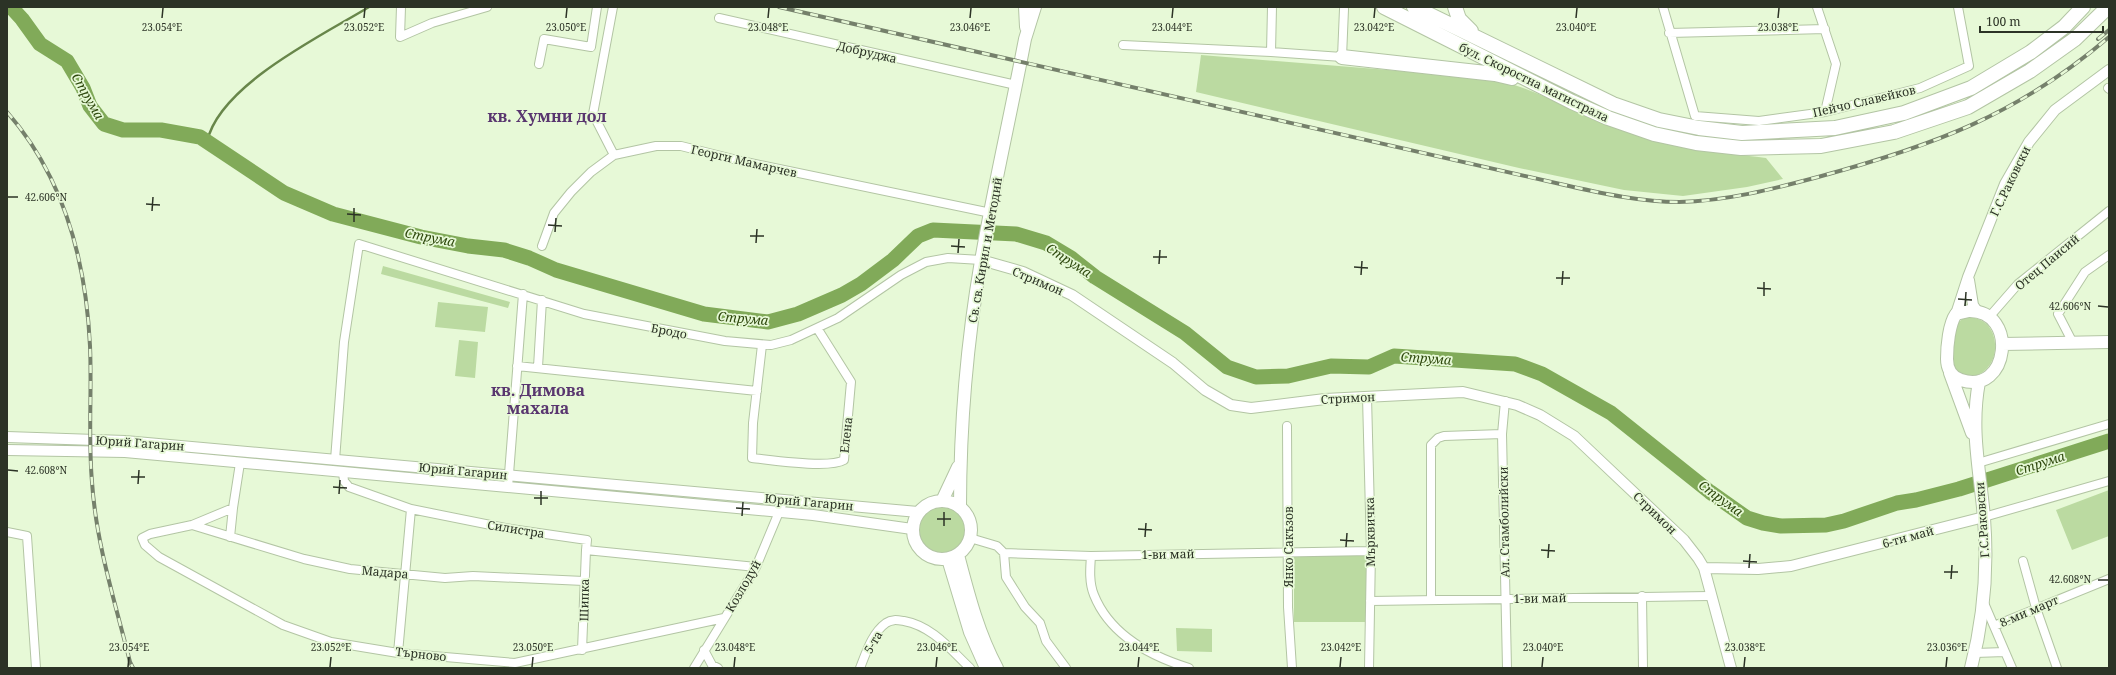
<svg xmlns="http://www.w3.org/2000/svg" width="2116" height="675" font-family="'Noto Serif',serif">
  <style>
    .green { fill: #bbdaa1 }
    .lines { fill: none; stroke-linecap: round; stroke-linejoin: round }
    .stream { stroke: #68864a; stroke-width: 2.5 }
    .river { stroke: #81aa59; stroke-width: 15 }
    .minor-casing { stroke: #b3c5a4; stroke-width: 10 }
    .tertiary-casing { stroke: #b3c5a4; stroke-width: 12 }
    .secondary-casing { stroke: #b3c5a4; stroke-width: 14 }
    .trunk-casing { stroke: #b3c5a4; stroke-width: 16 }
    .minor { stroke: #fff; stroke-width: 8 }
    .tertiary { stroke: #fff; stroke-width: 10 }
    .secondary { stroke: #fff; stroke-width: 12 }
    .trunk { stroke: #fff; stroke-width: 14 }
    .rail-casing { stroke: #75806b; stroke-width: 4 }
    .rail { stroke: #e7f9d7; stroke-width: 2.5; stroke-dasharray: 8; stroke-linecap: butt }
    .ticks { fill: none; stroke: #2c3326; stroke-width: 1.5 }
    .labels { text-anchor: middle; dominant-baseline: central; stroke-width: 3.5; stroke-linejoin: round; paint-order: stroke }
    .street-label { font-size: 12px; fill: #2c3326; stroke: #e7f9d7 }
    .water-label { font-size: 13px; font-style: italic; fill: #2e480d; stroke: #e7f9d7 }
    .district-label { font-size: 16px; font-weight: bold; fill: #59366f; stroke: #e7f9d7 }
    .ticks-label { font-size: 10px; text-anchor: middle; fill: #2c3326; stroke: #e7f9d7; stroke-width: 3.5; stroke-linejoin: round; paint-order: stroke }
  </style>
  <rect width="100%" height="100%" fill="#e7f9d7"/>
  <path class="green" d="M1201 55 1489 78C1530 86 1574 112 1615 127 1664 146 1715 152 1766 158L1783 179 1747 187 1683 196 1624 190 1519 168 1196 92Z
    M383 266 510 302 508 308 381 274Z
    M438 302 488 307 485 332 435 327Z
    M1969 317C1980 318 1989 323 1993 334 2009 383 1929 403 1958 323L1963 318Z
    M459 340 478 342 475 378 455 376Z
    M2109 490V536L2072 550 2056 510Z
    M919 530a24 24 0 1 1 48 0a24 24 0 1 1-48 0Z
    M1294 555H1367V622H1294Z
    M1176 628 1212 629V652L1177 651Z"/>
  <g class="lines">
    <path class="stream" d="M207 142C219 85 323 35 369 7"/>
    <path class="river" d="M11 7 22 19 40 44 67 61 83 88 90 106 104 124 123 130H161L200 137 284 193 333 214 421 237 468 246 504 250 529 258 556 270 704 314 768 322 798 314 842 295 861 284 893 260 918 236 933 230 1016 234 1046 243 1071 258 1095 277 1185 333 1227 367 1256 377 1288 376 1331 366 1369 367 1394 356 1515 364 1542 374 1611 413 1710 492 1747 518 1763 523 1781 526 1826 525 1844 521 1897 503 1916 500 1959 489 2109 441"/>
    <defs>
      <path id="minor" d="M401 7 400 37 432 23 487 7
        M613 7 593 114 614 155
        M1663 7 1695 116 1759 121 1825 112 1920 88 1969 66 1958 7
        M1817 7 1836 64 1825 112
        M719 18 1016 85
        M1669 33 1825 29
        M1123 45 1271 52 1342 57 1344 9
        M1271 52 1272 7
        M539 64 544 39 591 47 597 7
        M2108 88 2109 89
        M542 246 554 213 571 192 591 172 614 155 656 146H681L741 161 991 213
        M1990 316 2018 284 2109 211
        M2073 343 2058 314 2085 272 2109 255
        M762 345 753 423 752 458C771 460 829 469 844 460L851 382 817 328
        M517 366 757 391
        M538 367 542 300
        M1367 397 1371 551 1369 668
        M1505 401 1502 434 1507 668
        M1287 426 1288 607 1292 668
        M335 460 344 342 359 244 584 314 725 341 771 345 791 340 838 318 901 275 926 262 948 258 981 260
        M240 463 233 508 192 525 150 534 142 538 145 545 159 557 283 625 331 642 398 653 515 663 724 618
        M1978 463 2109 424
        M343 472 344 481 349 487 411 509
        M508 487 523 294
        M1984 517 2109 481
        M192 525 304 559 350 569 445 578 473 576 584 581
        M7 532 27 536 36 668
        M230 537 233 508
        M970 538 997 546 1004 553 1091 556 1371 551
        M1004 553 1006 577 1025 607 1040 623 1046 641 1066 668
        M1091 556C1090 569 1089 583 1094 595 1110 635 1150 656 1189 668
        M2023 561 2036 608 2057 668
        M1642 596 1643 668
        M1431 600V445L1438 438 1444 436 1502 434
        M1370 601 1710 596
        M1984 603 2012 668
        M1994 626 2109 579
        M582 650 586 550
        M704 650 712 665 718 668
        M398 653 411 509 511 529 587 540 586 550 756 567
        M1975 653 2005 652
        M694 668 756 567 784 500
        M860 668C866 653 872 633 886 623 892 619 897 620 904 621 932 626 950 649 970 668"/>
      <path id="tertiary" d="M981 260 1023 272 1072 295 1173 363 1205 390 1231 405 1251 408 1325 399 1463 392 1517 405 1540 415 1574 436 1684 540 1698 558 1704 568 1731 668
        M1969 280 1973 305 1977 311
        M1956 314 1968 277 2005 184 2029 142 2055 110 2109 70
        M7 437 125 441 918 512
        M7 450 125 452 813 515 912 529
        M1704 568 1758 569 1791 566 1984 517"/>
      <path id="secondary" d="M1025 7 1026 27
        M1969 311C2019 310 2009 396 1961 380 1951 377 1947 368 1947 359 1947 346 1949 324 1956 314Z
        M2002 344 2109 342
        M1950 373 1972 433
        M913 530a29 29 0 1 1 58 0a29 29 0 1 1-58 0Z
        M942 501 958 467
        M960 507C960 425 967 342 981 261 994 186 1011 113 1025 39L1035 7
        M958 555C968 593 978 633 997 668
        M948 559 970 632 986 668
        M1971 668C1984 618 1988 569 1984 518 1980 470 1970 430 1979 382"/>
      <path id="trunk" d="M1384 7 1572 102 1608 118 1654 134 1696 143 1741 148 1821 146 1894 132 1968 107 2030 71 2075 39 2108 7
        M1414 7 1613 104 1659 120 1699 128 1742 133 1835 128 1904 113 1971 88 2031 52 2064 27 2083 7
        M1455 7 1459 19 1471 31
        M1342 57 1495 74 1512 78"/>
    </defs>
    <use href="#minor" class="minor-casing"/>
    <use href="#tertiary" class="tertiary-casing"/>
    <use href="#secondary" class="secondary-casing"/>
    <use href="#trunk" class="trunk-casing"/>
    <use href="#minor" class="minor"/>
    <use href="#tertiary" class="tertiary"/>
    <use href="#secondary" class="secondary"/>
    <use href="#trunk" class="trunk"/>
    <defs>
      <path id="rail" d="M779 7 1569 186C1605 194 1642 202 1679 202 1727 201 1773 189 1818 177 1932 146 2018 115 2109 37
        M2098 39 2109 30
        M7 112C64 177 86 261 90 346 92 391 88 437 92 482 96 543 115 602 130 662L133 668"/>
    </defs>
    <use href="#rail" class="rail-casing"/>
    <use href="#rail" class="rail"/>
  </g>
  <path class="ticks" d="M162 18 163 8M364 18 365 8M566 18 567 8M768 18 769 8M970 18 971 8M1172 18 1173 8M1374 18 1375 8M1576 18 1577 8M1778 18 1779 8M8 197H18M146 204 160 205M152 211 153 197M347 214 361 215M354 222V208M548 225 562 226M555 232 556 218M750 236H764M756 243 757 229M951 246 965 247M958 253 959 239M1153 257H1167M1159 264 1160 250M1354 267 1368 268M1361 275 1362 261M1556 278H1570M1562 285 1563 271M1757 288 1771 289M1764 296V282M1958 299 1972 300M1965 306 1966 292M2098 306 2108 307M8 470 18 471M131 477H145M138 484 139 470M333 487 347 488M339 494 340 480M534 498H548M541 505V491M736 508 750 509M742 516 743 502M937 519H951M944 526V512M1138 529 1152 530M1145 537 1146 523M1340 540 1354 541M1346 547 1347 533M1541 550 1555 551M1548 558 1549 544M1743 561 1757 562M1749 568 1750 554M1944 572H1958M1951 579 1952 565M2098 580H2108M128 667 129 657M330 667 331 657M532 667 533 657M734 667 735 657M936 667 937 657M1138 667 1139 657M1340 667 1341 657M1542 667 1543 657M1744 667 1745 657M1946 667 1947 657"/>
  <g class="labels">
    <g class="street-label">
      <text transform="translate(867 52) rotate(13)">Добруджа</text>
      <text transform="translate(1534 82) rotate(26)">бул. Скоростна магистрала</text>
      <text transform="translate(1864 101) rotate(-13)">Пейчо Славейков</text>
      <text transform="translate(744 161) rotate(13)">Георги Мамарчев</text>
      <text transform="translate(2010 181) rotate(-64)">Г.С.Раковски</text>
      <text transform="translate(985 250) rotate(-80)">Св. св. Кирил и Методий</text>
      <text transform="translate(2047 262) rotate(-40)">Отец Паисий</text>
      <text transform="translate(1038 281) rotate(23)">Стримон</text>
      <text transform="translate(669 331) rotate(11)">Бродо</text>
      <text transform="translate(1348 398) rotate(-3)">Стримон</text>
      <text transform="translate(846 435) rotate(-84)">Елена</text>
      <text transform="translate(140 443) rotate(4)">Юрий Гагарин</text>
      <text transform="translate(463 471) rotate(5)">Юрий Гагарин</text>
      <text transform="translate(809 502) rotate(5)">Юрий Гагарин</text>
      <text transform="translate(1655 513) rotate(44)">Стримон</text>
      <text transform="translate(1982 520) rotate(-94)">Г.С.Раковски</text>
      <text transform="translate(1504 522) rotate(-91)">Ал. Стамболийски</text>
      <text transform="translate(516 529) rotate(9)">Силистра</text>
      <text transform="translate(1370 532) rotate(-91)">Мърквичка</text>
      <text transform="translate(1908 537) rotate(-15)">6-ти май</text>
      <text transform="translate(1288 547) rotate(-90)">Янко Сакъзов</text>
      <text transform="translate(1168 554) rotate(-1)">1-ви май</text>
      <text transform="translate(385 572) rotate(5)">Мадара</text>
      <text transform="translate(743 586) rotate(-60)">Козлодуй</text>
      <text transform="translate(1540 598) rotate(-1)">1-ви май</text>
      <text transform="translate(584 600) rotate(-89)">Шипка</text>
      <text transform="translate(2029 611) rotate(-23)">8-ми март</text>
      <text transform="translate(873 642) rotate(-60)">5-та</text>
      <text transform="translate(421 654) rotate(6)">Търново</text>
    </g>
    <g class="water-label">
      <text transform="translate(88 96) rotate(60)">Струма</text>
      <text transform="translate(430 237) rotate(11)">Струма</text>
      <text transform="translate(1069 260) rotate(33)">Струма</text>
      <text transform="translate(743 318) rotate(5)">Струма</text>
      <text transform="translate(1426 358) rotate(4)">Струма</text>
      <text transform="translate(2040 463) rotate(-18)">Струма</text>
      <text transform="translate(1721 498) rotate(36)">Струма</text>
    </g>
    <g class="district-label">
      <text x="547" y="116">кв. Хумни дол</text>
      <text x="538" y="390">кв. Димова<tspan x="538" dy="18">махала</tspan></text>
    </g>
  </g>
  <g class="ticks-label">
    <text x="162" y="31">23.054°E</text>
    <text x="364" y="31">23.052°E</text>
    <text x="566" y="31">23.050°E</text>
    <text x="768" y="31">23.048°E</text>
    <text x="970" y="31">23.046°E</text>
    <text x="1172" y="31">23.044°E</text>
    <text x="1374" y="31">23.042°E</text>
    <text x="1576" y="31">23.040°E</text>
    <text x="1778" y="31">23.038°E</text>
    <text x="46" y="201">42.606°N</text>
    <text x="2070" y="310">42.606°N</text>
    <text x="46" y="474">42.608°N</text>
    <text x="2070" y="583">42.608°N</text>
    <text x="129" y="651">23.054°E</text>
    <text x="331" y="651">23.052°E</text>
    <text x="533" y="651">23.050°E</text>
    <text x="735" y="651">23.048°E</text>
    <text x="937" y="651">23.046°E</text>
    <text x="1139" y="651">23.044°E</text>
    <text x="1341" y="651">23.042°E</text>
    <text x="1543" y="651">23.040°E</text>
    <text x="1745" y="651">23.038°E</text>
    <text x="1947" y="651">23.036°E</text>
  </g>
  <rect width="2116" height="675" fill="none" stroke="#2c3326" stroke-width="16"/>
  <path d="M1980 26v6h123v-6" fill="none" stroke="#2c3326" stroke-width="2"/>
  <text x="1986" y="26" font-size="12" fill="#2c3326" stroke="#e7f9d7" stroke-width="3" paint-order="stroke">100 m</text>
</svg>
